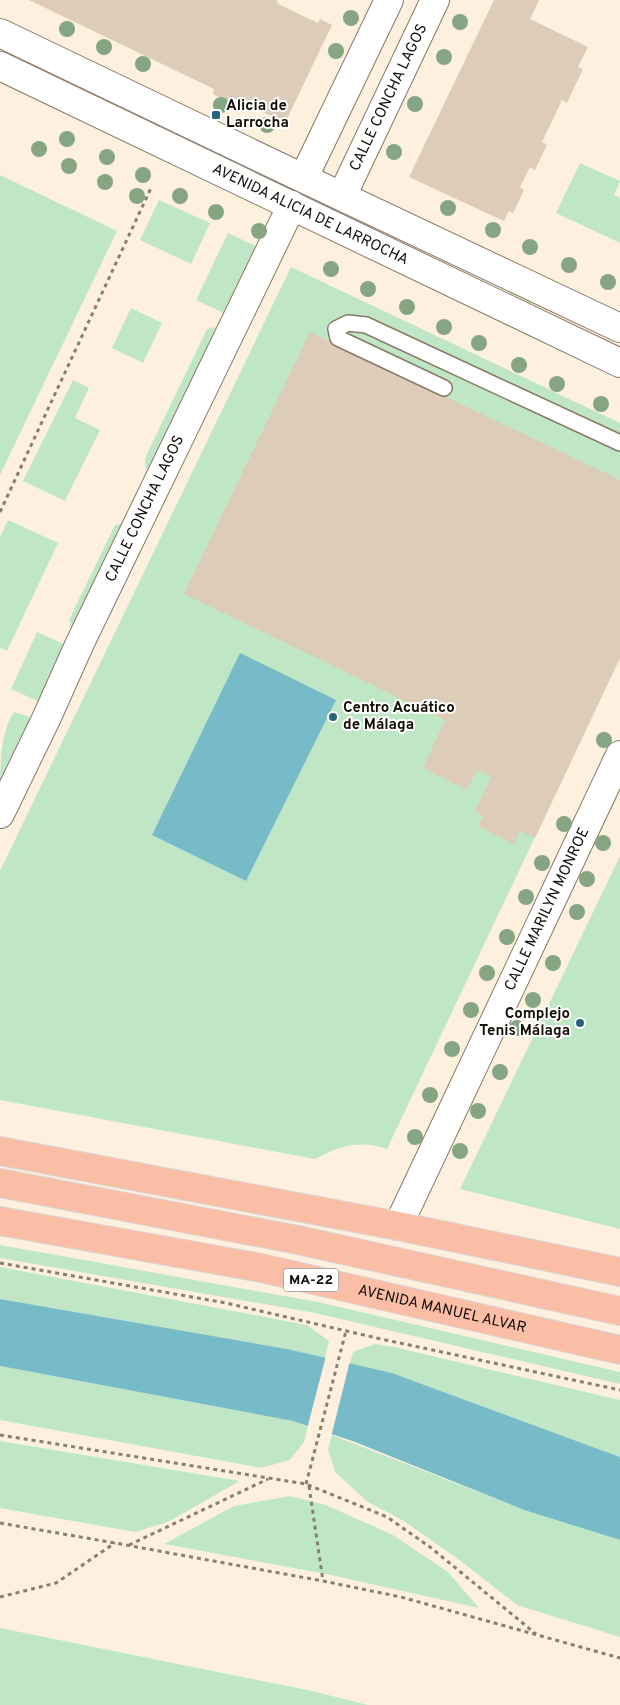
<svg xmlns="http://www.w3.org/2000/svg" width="620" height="1705" font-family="Overpass,sans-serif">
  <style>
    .green { fill: #bfe7c6 }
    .water { fill: #77bbc9 }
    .pier { fill: #fef0df }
    .building { fill: #ddccb7 }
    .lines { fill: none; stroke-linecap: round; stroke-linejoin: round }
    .service-casing { stroke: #897966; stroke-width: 18 }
    .minor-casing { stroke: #897966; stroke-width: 30 }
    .primary-casing { stroke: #d9d8d7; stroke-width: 30 }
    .path { stroke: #887e73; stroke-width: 3; stroke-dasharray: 4 4; stroke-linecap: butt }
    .service { stroke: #fff; stroke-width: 15 }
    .minor { stroke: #fff; stroke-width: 28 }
    .primary { stroke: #fabda6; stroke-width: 28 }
    .tree { fill: #86a583 }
    .poi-dot { fill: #27647b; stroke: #fff; stroke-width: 2 }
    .labels { text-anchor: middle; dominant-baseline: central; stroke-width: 4; stroke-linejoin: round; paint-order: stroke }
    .shield { fill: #fff; stroke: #5a5651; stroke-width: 1 }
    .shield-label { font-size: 14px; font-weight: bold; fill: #130d07 }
    .street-label { font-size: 15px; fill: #130d07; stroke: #fff }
    .poi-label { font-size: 15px; font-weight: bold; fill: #130d07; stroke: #fff; text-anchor: start }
  </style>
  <rect width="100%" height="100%" fill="#fef0df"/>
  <path class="green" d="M580 163 620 181 614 195 620 198V243L556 213Z
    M0 175 117 231 0 475Z
    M159 200 210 223 191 264 140 240Z
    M228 233 262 249 230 316 196 300Z
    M291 267 620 423V658L387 1149C359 1140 341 1145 315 1159L0 1100V871Z
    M131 308 162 323 143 363 112 348Z
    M213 327 219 329 150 469 146 468 145 463 146 456 207 329Z
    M73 380 89 388 75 418 100 430 65 501 23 481Z
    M8 520 58 543 7 651 0 648V537Z
    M120 524 124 526 75 629 71 626 69 620 115 525Z
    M37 632 70 647 44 704 11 689Z
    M14 712 30 717 34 722 0 795C0 768 0 732 14 712Z
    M620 856V1229L460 1189Z
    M0 1245 318 1302 620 1372V1384L315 1313 0 1258Z
    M0 1267 307 1325 329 1341 325 1358 287 1349 0 1299Z
    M375 1344 394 1347 620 1400V1457L392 1373 350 1364 353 1352Z
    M0 1366 293 1421 308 1426 304 1442 290 1460 261 1468 0 1420Z
    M332 1435 524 1510 620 1540V1637L517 1605 462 1562 404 1521 368 1502 335 1472 328 1449Z
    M0 1441 240 1481 168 1522 135 1532 0 1508Z
    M290 1496 326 1505 393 1535 448 1572 479 1608 326 1574 164 1544 234 1506Z
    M0 1628 312 1691 368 1705H0Z"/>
  <path class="water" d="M240 653 336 700 246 881 152 835Z
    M0 1299 287 1349 392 1373 620 1457V1540L524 1510 355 1442 293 1421 0 1366Z"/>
  <path class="pier" d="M326 1356 350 1361 331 1437 307 1429Z"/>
  <path class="building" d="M29 0H277L278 4 318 23 320 19 332 25 285 123 232 97 233 100 227 101 213 94 214 89Z
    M494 0H539L530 19 588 47 578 67 583 69 567 103 562 100 542 142 547 145 535 170 530 167 520 187 524 190 513 213 509 211 504 221 409 177Z
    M310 332 620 480V658L535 838 520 831 514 844 478 826 483 816 475 812 491 777 477 770 467 790 423 768 445 720 184 594Z"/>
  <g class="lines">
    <defs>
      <path id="service" d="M444 388 338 338 336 329 348 323 366 325 620 443"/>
      <g id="minor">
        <path d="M0 33C206 133 413 230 620 328"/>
        <path id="s1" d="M0 66 620 363"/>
        <path d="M304 177 389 0"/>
        <path id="s2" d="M342 196 435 0"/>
        <path id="s3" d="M0 814 46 719 80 643 292 205"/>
        <path id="s4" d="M398 1226 620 755"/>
      </g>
      <g id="primary">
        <path d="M0 1151 398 1226 620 1272"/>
        <path d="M0 1183 298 1240 620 1311"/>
        <path id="s5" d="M0 1221 261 1268 620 1350"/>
      </g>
    </defs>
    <use href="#service" class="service-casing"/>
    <use href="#minor" class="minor-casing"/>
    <use href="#primary" class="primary-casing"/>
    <path class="path" d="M0 512 151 188
      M0 1263 226 1303 381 1339 620 1390
      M0 1435 306 1484 387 1517 430 1547 536 1634
      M306 1484 346 1331
      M309 1486 323 1581
      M0 1523 115 1543 323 1581 401 1597 620 1658
      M129 1545 268 1479
      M0 1597 56 1583 115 1543"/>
    <use href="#service" class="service"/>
    <use href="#minor" class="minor"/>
    <use href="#primary" class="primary"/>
  </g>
  <g class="tree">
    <circle cx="351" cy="18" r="8"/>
    <circle cx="460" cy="22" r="8"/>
    <circle cx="67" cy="29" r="8"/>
    <circle cx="104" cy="47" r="8"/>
    <circle cx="336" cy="51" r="8"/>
    <circle cx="444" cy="57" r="8"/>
    <circle cx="143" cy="64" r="8"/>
    <circle cx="415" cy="104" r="8"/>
    <circle cx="221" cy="105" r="8"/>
    <circle cx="267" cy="125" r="8"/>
    <circle cx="67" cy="139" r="8"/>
    <circle cx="39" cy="149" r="8"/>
    <circle cx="394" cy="152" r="8"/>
    <circle cx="107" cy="157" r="8"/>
    <circle cx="69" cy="166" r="8"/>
    <circle cx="143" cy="175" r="8"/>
    <circle cx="105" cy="182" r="8"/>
    <circle cx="137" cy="196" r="8"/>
    <circle cx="180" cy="196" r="8"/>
    <circle cx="448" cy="208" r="8"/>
    <circle cx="216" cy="212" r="8"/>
    <circle cx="493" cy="230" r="8"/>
    <circle cx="259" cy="231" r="8"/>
    <circle cx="530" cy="247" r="8"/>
    <circle cx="569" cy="265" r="8"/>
    <circle cx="331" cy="269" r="8"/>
    <circle cx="608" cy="282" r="8"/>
    <circle cx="368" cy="289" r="8"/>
    <circle cx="407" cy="307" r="8"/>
    <circle cx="444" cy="327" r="8"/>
    <circle cx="479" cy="343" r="8"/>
    <circle cx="519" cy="365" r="8"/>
    <circle cx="557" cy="384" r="8"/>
    <circle cx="601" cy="404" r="8"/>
    <circle cx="604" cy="740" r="8"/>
    <circle cx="564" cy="824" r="8"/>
    <circle cx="603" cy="843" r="8"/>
    <circle cx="542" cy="863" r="8"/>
    <circle cx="587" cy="879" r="8"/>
    <circle cx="526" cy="897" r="8"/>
    <circle cx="577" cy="912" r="8"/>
    <circle cx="507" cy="937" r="8"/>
    <circle cx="553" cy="963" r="8"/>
    <circle cx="487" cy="973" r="8"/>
    <circle cx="533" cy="1000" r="8"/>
    <circle cx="471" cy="1010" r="8"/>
    <circle cx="517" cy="1028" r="8"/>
    <circle cx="452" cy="1049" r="8"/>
    <circle cx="500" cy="1072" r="8"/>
    <circle cx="430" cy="1095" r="8"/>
    <circle cx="478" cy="1111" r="8"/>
    <circle cx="415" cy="1137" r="8"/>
    <circle cx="460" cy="1151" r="8"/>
  </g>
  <g class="poi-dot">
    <rect x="211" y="110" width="10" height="10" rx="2.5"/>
    <circle cx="333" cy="717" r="5"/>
    <circle cx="580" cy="1023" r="5"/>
  </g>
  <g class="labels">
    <rect class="shield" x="283.5" y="1268.5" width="55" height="23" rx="4"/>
    <g class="shield-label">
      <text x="311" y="1280">MA-22</text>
    </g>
    <g class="street-label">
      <text stroke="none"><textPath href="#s2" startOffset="109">CALLE CONCHA LAGOS</textPath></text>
      <text stroke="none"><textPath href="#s1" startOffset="344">AVENIDA ALICIA DE LARROCHA</textPath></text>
      <text stroke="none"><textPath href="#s3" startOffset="338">CALLE CONCHA LAGOS</textPath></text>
      <text stroke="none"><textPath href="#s4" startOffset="350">CALLE MARILYN MONROE</textPath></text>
      <text stroke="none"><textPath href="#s5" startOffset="451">AVENIDA MANUEL ALVAR</textPath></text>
    </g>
    <g class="poi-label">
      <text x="226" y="106">Alicia de<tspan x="226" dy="17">Larrocha</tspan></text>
      <text x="343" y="708">Centro Acuático<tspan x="343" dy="17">de Málaga</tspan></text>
      <text x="570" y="1014" text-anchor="end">Complejo<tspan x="570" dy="17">Tenis Málaga</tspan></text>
    </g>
  </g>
</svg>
